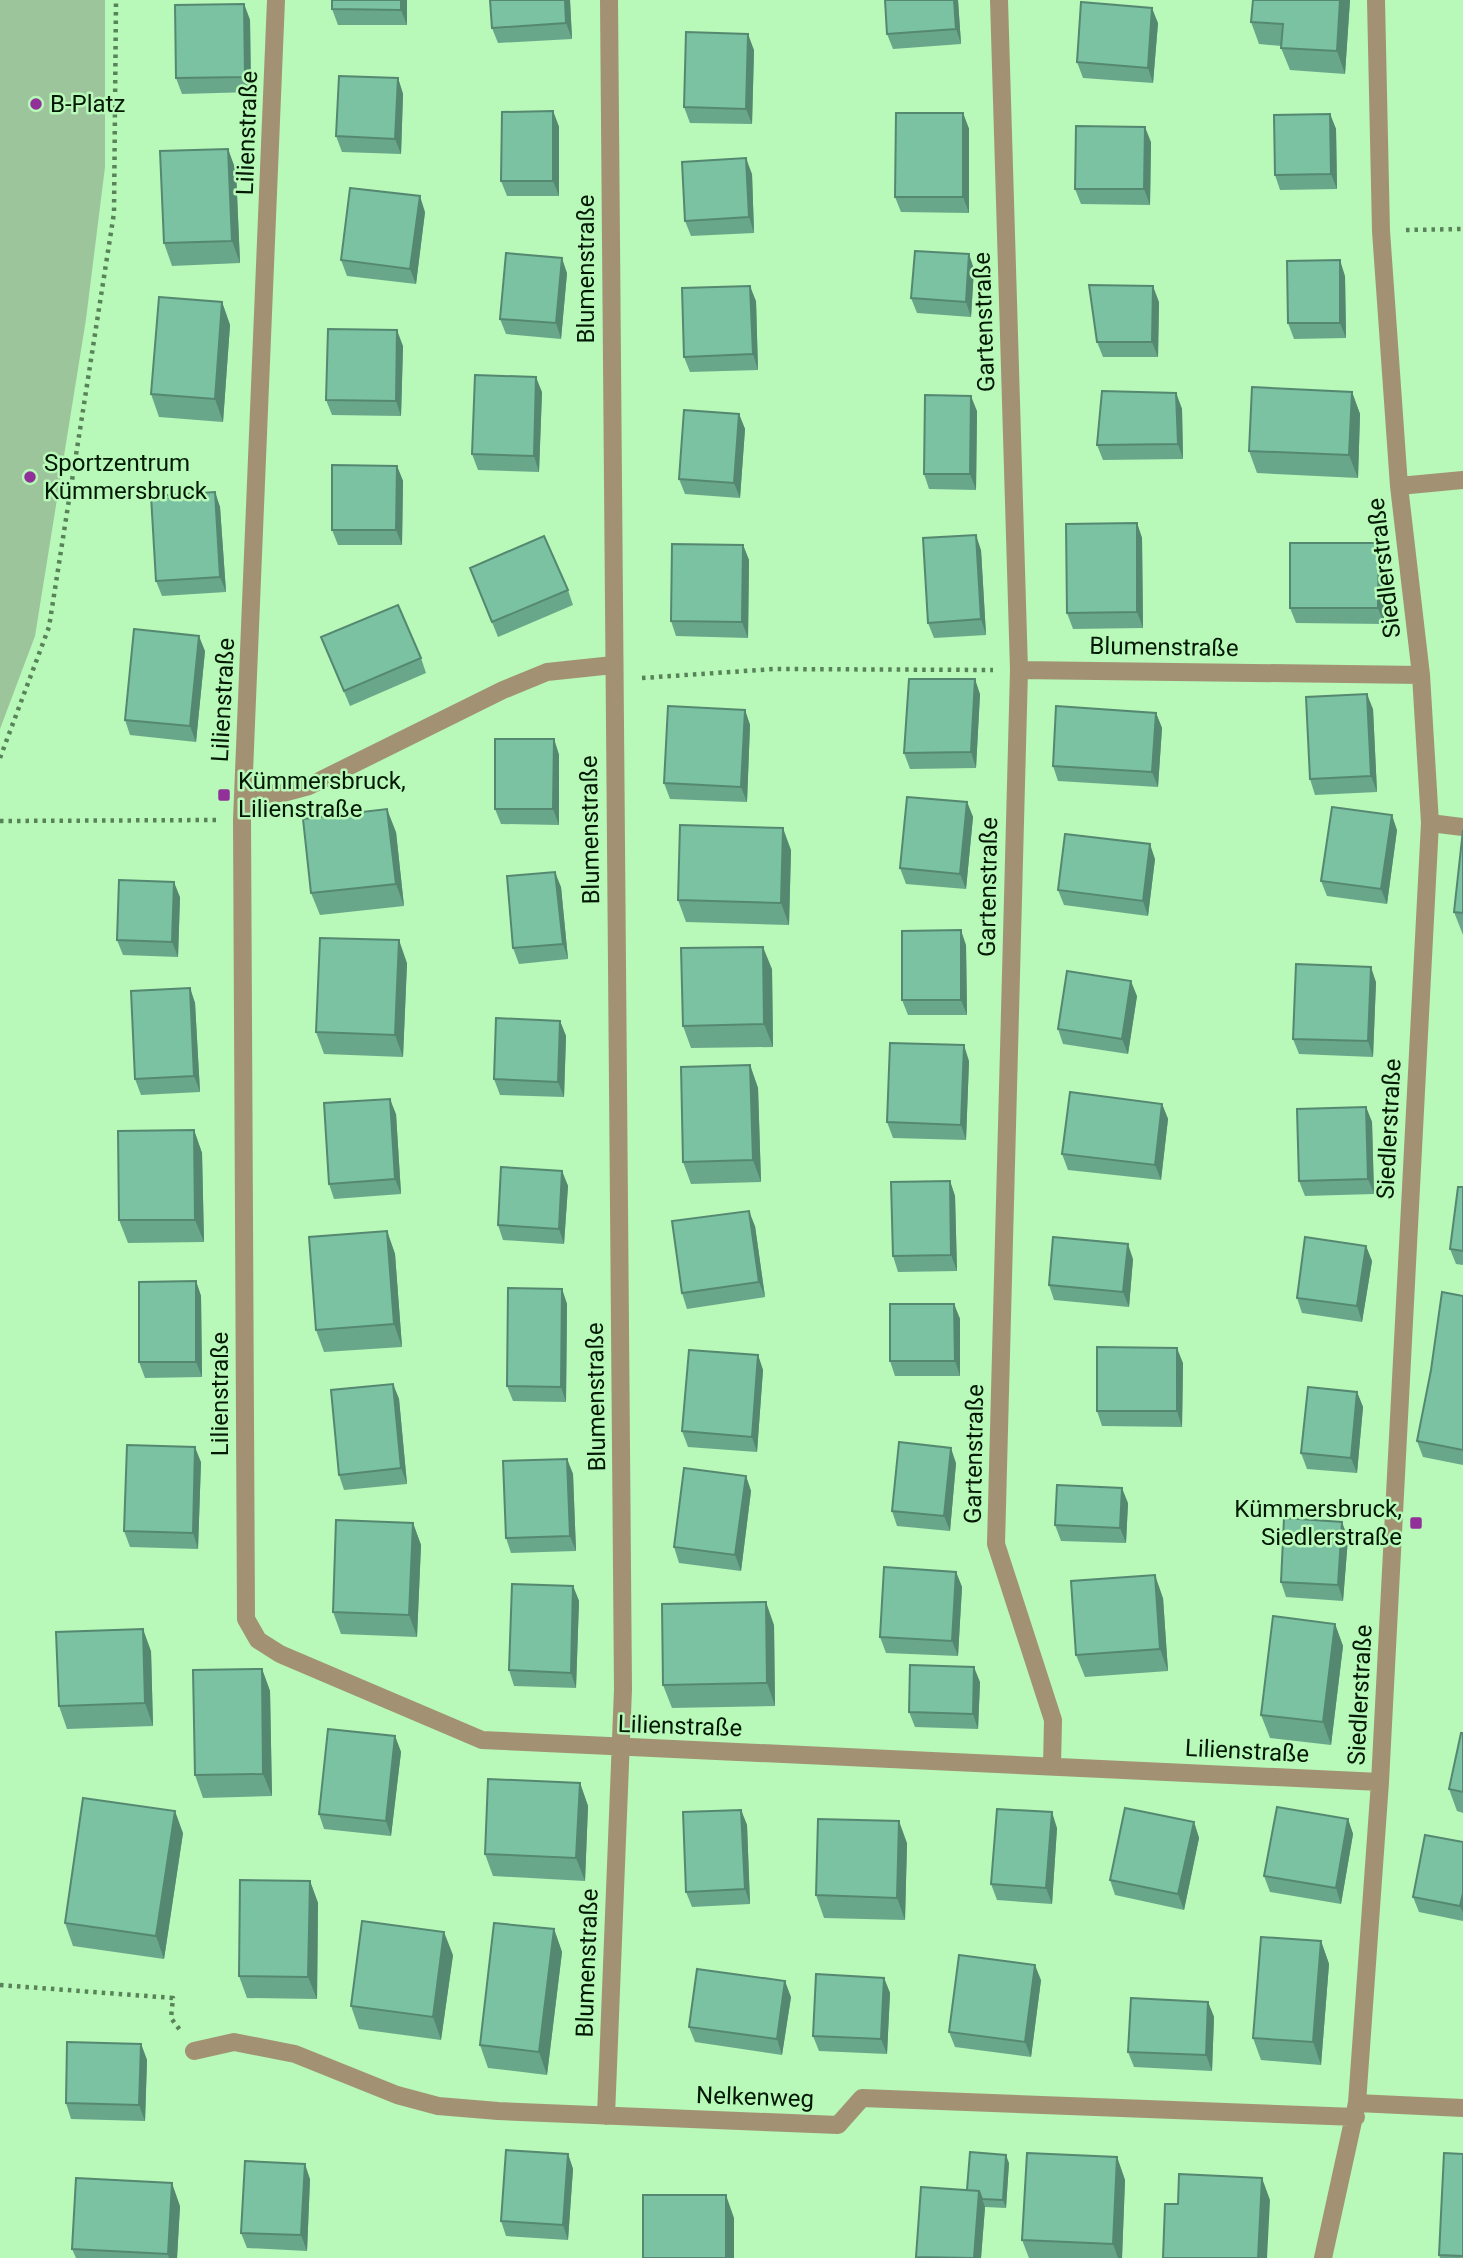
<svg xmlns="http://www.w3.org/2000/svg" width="1463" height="2258" font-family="Roboto,sans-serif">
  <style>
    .green { fill: #9cc59c }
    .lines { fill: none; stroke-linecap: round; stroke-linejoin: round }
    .path { stroke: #588359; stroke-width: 4.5; stroke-dasharray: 3.5 5; stroke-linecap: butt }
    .minor { stroke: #a29273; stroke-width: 18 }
    .wall { fill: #69a78b }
    .shaded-wall { fill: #558871 }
    .building { fill: #7ac2a2; stroke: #558871; stroke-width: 2 }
    .poi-dot { fill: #913099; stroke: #b8f8b8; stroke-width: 2.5 }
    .labels { text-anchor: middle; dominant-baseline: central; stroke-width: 5; stroke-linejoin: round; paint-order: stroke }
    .poi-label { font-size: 24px; fill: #021904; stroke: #b8f8b8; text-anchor: start }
    .street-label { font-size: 24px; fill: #021904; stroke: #b8f8b8 }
  </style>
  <rect width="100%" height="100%" fill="#b8f8b8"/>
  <path class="green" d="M0 0H105V167L86 319 35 636 0 729Z"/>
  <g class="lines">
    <path class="path" d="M1406 230 1463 229
      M642 678 774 669 993 670
      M0 758 49 627 114 213 116 0
      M0 821 216 820
      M0 1985 173 1998 171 2018 180 2030"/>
    <path class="minor" d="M276 0 242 820 246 1619 258 1640 280 1654 482 1740 1380 1782
      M999 0 1019 670 996 1544 1053 1720 1052 1766
      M1399 486 1463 480
      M1019 670 1421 675
      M243 795 283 793 309 786 503 690 547 672 613 665
      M1430 823 1463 827
      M194 2051 234 2042 295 2054 397 2095 438 2106 498 2111 838 2125 862 2098 1356 2117
      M1357 2103 1463 2108
      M606 2116 623 1689 609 0
      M1323 2258 1357 2103 1380 1782 1430 823 1421 675 1399 486 1381 231 1376 0"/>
  </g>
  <path class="wall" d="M332 0H407V25H338L332 9Z
    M490 0H570L572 39 498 43 492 28Z
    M958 0 961 44 893 49 887 34Z
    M1350 0 1345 74 1290 70 1281 48 1282 46 1259 44 1251 22Z
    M244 4 250 20 251 92 182 94 176 78Z
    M1158 23 1153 83 1083 78 1077 62Z
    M754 50 752 124 690 123 684 107Z
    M398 78 403 94 401 154 342 152 336 136Z
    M553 111 559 127V196H507L501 181Z
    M963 113 969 129V213L901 212 895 197Z
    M1330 114 1336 129 1337 189 1280 190 1275 175Z
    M1151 142 1150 205 1081 204 1075 189Z
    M228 149 236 171 240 263 172 266 164 243Z
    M752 174 754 233 691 236 685 221Z
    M425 212 416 284 347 276 341 260Z
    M974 269 971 317 917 313 911 298Z
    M567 273 561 339 506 334 500 319Z
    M1345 276 1346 338 1294 339 1288 323Z
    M756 301 758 370 690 372 684 357Z
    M222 302 230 325 223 422 159 417 151 394Z
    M1159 302 1158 357H1103L1097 342Z
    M403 346 401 416 332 415 326 400Z
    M542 392 539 472 478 470 472 454Z
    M1352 392 1360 414 1358 478 1257 473 1249 451Z
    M1176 393 1182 409 1183 459 1103 460 1097 445Z
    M977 411 976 490 929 489 924 474Z
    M739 414 745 429 740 498 685 494 679 479Z
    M397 466 403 481 402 545H338L332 530Z
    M215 492 220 507 226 592 162 596 156 581Z
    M1137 523 1142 538 1143 628 1073 629 1067 613Z
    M1379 543 1384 559V624L1296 623 1290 608Z
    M743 545 749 560 748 638 676 636 671 621Z
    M981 550 986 635 934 638 928 623Z
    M470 568 568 590 573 605 498 637Z
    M321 637 421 658 426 673 350 706Z
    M205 651 196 742 130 735 125 720Z
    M980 694 976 768 910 769 904 753Z
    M1373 709 1377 792 1315 795 1310 779Z
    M745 710 750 725 747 802 670 799 664 783Z
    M1156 713 1162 728 1158 787 1058 781 1053 766Z
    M554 739 559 755V825L501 824 495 809Z
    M967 802 973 817 966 889 906 884 900 868Z
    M1397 830 1387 904 1327 896 1321 881Z
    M1463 830V935L1454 912Z
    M396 832 404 906 320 915 311 893Z
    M791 850 789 925 686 922 678 900Z
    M1155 859 1148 916 1064 905 1058 890Z
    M561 887 568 959 519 964 513 948Z
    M180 897 178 957 123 955 117 940Z
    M966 945 967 1015H908L902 1000Z
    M407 963 403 1057 324 1054 316 1032Z
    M772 969 773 1047 691 1048 683 1026Z
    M1376 982 1373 1057 1299 1054 1293 1039Z
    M190 988 195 1003 200 1092 141 1095 135 1079Z
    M1137 996 1128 1054 1063 1044 1058 1029Z
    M560 1021 566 1036 564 1097 500 1095 494 1079Z
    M969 1061 966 1140 893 1138 887 1122Z
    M750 1065 758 1088 761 1182 691 1184 683 1162Z
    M1162 1104 1168 1119 1161 1180 1068 1170 1062 1154Z
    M1366 1107 1372 1122 1374 1194 1305 1196 1299 1181Z
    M396 1114 401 1194 334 1199 329 1184Z
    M194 1130 202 1153 204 1242 128 1243 119 1220Z
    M562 1171 568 1186 564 1244 503 1240 498 1225Z
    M950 1181 955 1196 957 1271 898 1272 893 1256Z
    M1463 1187V1265L1456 1264 1450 1249Z
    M755 1226 765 1297 687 1309 682 1293Z
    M387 1231 395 1254 402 1347 324 1352 316 1330Z
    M1366 1246 1372 1261 1362 1322 1302 1313 1297 1298Z
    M1133 1259 1129 1307 1054 1300 1049 1285Z
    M196 1281 201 1296 202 1377 145 1378 139 1362Z
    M562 1289 567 1304 566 1402 513 1401 507 1386Z
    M1463 1296V1465L1423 1457 1417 1441Z
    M954 1304 960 1319V1376H895L890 1361Z
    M758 1355 763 1370 757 1452 688 1447 682 1431Z
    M1183 1363 1182 1427 1102 1426 1097 1411Z
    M393 1384 399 1399 407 1484 344 1490 339 1475Z
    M1357 1392 1363 1407 1357 1473 1307 1469 1301 1453Z
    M567 1459 573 1474 576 1551 511 1553 506 1538Z
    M201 1462 198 1549 130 1547 124 1531Z
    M956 1463 950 1531 897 1526 892 1511Z
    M746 1476 751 1491 741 1571 679 1563 674 1547Z
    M1128 1503 1126 1543 1061 1541 1055 1525Z
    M413 1523 421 1545 417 1637 341 1634 333 1612Z
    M1348 1538 1343 1601 1286 1597 1281 1582Z
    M956 1572 962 1587 958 1656 886 1653 880 1637Z
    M573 1586 579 1601 576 1688 514 1686 509 1670Z
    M1163 1598 1168 1671 1085 1677 1076 1655Z
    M1335 1624 1343 1646 1331 1745 1270 1738 1261 1715Z
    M774 1625 775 1706 672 1708 663 1685Z
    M151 1651 153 1726 67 1729 59 1706Z
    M262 1669 270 1691 272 1796 203 1798 195 1775Z
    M980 1682 978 1729 915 1727 909 1712Z
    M1463 1733V1813L1457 1811 1449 1789Z
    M395 1736 401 1752 391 1836 324 1829 319 1814Z
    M580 1783 588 1806 585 1881 493 1876 485 1854Z
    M741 1810 747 1825 750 1904 692 1907 686 1892Z
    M1348 1819 1353 1834 1341 1904 1270 1892 1264 1876Z
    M1194 1822 1199 1838 1184 1910 1115 1895 1110 1880Z
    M1057 1828 1052 1904 997 1900 991 1884Z
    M183 1833 164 1959 73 1946 65 1923Z
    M1463 1842V1921L1419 1912 1413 1897Z
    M907 1843 905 1920 824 1918 816 1895Z
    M310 1881 318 1903 317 1999 247 1998 239 1976Z
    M554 1929 562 1952 547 2075 488 2068 480 2045Z
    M1321 1941 1329 1964 1321 2065 1261 2060 1253 2038Z
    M453 1955 441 2040 359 2029 351 2006Z
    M884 1978 890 1993 887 2054 819 2051 813 2036Z
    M1041 1980 1031 2057 955 2047 949 2032Z
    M791 1997 782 2055 695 2042 689 2027Z
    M1208 2002 1214 2017 1212 2071 1134 2067 1128 2052Z
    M141 2044 147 2060 145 2121 71 2119 66 2103Z
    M568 2154 573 2169 568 2240 506 2236 501 2221Z
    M1463 2154V2258H1440L1439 2255Z
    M1117 2157 1125 2180 1122 2258H1029L1022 2240Z
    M1009 2163 1006 2208 985 2207 981 2258H916V2257L967 2190Z
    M310 2179 307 2251 247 2248 241 2233Z
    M180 2206 177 2258H76L72 2249Z"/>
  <path class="shaded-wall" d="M401 0H407V25L401 10Z
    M565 0H570L572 39 566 23Z
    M954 0H958L961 44 956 29Z
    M1340 0H1350L1345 74 1337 51Z
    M244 4 250 20 251 92 245 77Z
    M1152 8 1158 23 1153 83 1148 68Z
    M748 34 754 50 752 124 746 109Z
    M398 78 403 94 401 154 395 139Z
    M553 111 559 127V196L553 181Z
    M963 113 969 129V213L963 197Z
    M1330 114 1336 129 1337 189 1331 174Z
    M1145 127 1151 142 1150 205 1144 189Z
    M228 149 236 171 240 263 232 241Z
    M746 158 752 174 754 233 749 217Z
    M420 196 425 212 416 284 410 269Z
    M969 254 974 269 971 317 966 302Z
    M562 258 567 273 561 339 556 323Z
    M1340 260 1345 276 1346 338 1340 323Z
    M750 286 756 301 758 370 753 354Z
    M1153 286 1159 302 1158 357 1152 342Z
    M222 302 230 325 223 422 215 399Z
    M397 330 403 346 401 416 396 401Z
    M536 377 542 392 539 472 534 456Z
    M1352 392 1360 414 1358 478 1349 455Z
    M1176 393 1182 409 1183 459 1178 444Z
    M971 396 977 411 976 490 970 474Z
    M739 414 745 429 740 498 734 483Z
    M397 466 403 481 402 545 396 530Z
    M215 492 220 507 226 592 220 577Z
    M1137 523 1142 538 1143 628 1137 612Z
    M976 535 981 550 986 635 981 619Z
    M1379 543 1384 559V624L1378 608Z
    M743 545 749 560 748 638 742 622Z
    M199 636 205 651 196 742 190 726Z
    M975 679 980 694 976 768 971 752Z
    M1367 694 1373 709 1377 792 1371 776Z
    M745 710 750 725 747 802 741 787Z
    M1156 713 1162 728 1158 787 1152 772Z
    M554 739 559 755V825L553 809Z
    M967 802 973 817 966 889 960 874Z
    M387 809 396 832 404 906 396 884Z
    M1392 815 1397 830 1387 904 1381 889Z
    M783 828 791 850 789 925 781 903Z
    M1150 844 1155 859 1148 916 1143 901Z
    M555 872 561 887 568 959 563 944Z
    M174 882 180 897 178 957 172 942Z
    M961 930 966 945 967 1015 961 1000Z
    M399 940 407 963 403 1057 395 1035Z
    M763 947 772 969 773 1047 764 1024Z
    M1371 967 1376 982 1373 1057 1368 1041Z
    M1131 981 1137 996 1128 1054 1122 1039Z
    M190 988 195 1003 200 1092 194 1076Z
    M560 1021 566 1036 564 1097 558 1082Z
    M964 1045 969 1061 966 1140 961 1125Z
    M750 1065 758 1088 761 1182 753 1160Z
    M390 1099 396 1114 401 1194 395 1179Z
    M1162 1104 1168 1119 1161 1180 1155 1165Z
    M1366 1107 1372 1122 1374 1194 1368 1179Z
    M194 1130 202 1153 204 1242 195 1220Z
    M562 1171 568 1186 564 1244 559 1229Z
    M950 1181 955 1196 957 1271 951 1255Z
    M749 1211 755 1226 765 1297 759 1282Z
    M387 1231 395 1254 402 1347 394 1324Z
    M1128 1244 1133 1259 1129 1307 1123 1292Z
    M1366 1246 1372 1261 1362 1322 1357 1306Z
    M196 1281 201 1296 202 1377 196 1362Z
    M562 1289 567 1304 566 1402 561 1387Z
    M954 1304 960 1319V1376L955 1361Z
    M1177 1348 1183 1363 1182 1427 1177 1411Z
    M758 1355 763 1370 757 1452 752 1437Z
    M393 1384 399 1399 407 1484 401 1468Z
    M1357 1392 1363 1407 1357 1473 1351 1458Z
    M195 1447 201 1462 198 1549 193 1533Z
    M951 1448 956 1463 950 1531 944 1516Z
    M567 1459 573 1474 576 1551 570 1536Z
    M746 1476 751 1491 741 1571 735 1555Z
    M1122 1488 1128 1503 1126 1543 1120 1528Z
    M1342 1522 1348 1538 1343 1601 1338 1585Z
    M413 1523 421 1545 417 1637 409 1615Z
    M956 1572 962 1587 958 1656 952 1641Z
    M1155 1575 1163 1598 1168 1671 1160 1649Z
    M573 1586 579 1601 576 1688 571 1673Z
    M766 1602 774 1625 775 1706 767 1683Z
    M1335 1624 1343 1646 1331 1745 1323 1722Z
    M143 1629 151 1651 153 1726 145 1703Z
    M974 1667 980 1682 978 1729 973 1714Z
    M262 1669 270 1691 272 1796 263 1774Z
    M395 1736 401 1752 391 1836 386 1821Z
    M580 1783 588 1806 585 1881 576 1858Z
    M741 1810 747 1825 750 1904 745 1889Z
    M175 1811 183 1833 164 1959 156 1936Z
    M1052 1812 1057 1828 1052 1904 1046 1888Z
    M1348 1819 1353 1834 1341 1904 1336 1888Z
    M899 1821 907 1843 905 1920 897 1898Z
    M1194 1822 1199 1838 1184 1910 1178 1894Z
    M310 1881 318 1903 317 1999 308 1977Z
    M1463 1893V1913L1460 1906Z
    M554 1929 562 1952 547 2075 539 2052Z
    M444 1932 453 1955 441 2040 433 2017Z
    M1321 1941 1329 1964 1321 2065 1313 2042Z
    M1035 1965 1041 1980 1031 2057 1025 2042Z
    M884 1978 890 1993 887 2054 881 2039Z
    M785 1981 791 1997 782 2055 777 2039Z
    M1208 2002 1214 2017 1212 2071 1206 2055Z
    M141 2044 147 2060 145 2121 139 2105Z
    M568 2154 573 2169 568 2240 563 2225Z
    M1006 2155 1009 2163 1006 2208 1003 2200Z
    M1117 2157 1125 2180 1122 2258H1118L1113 2244Z
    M305 2164 310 2179 307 2251 301 2235Z
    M1262 2178 1270 2200 1267 2258H1258Z
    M172 2183 180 2206 177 2258H169L168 2254Z
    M979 2191 985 2207 981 2258H974Z
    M726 2195 734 2218V2258H726Z"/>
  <path class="building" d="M332 0H401V10L332 9Z
    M490 0H565L566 23 492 28Z
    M885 0H954L956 29 887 34Z
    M1253 0H1340L1337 51 1281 48 1283 24 1251 22Z
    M1081 2 1152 8 1148 68 1077 62Z
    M244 4 245 77 176 78 175 5Z
    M686 32 748 34 746 109 684 107Z
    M339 76 398 78 395 139 336 136Z
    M553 111V181H501L502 112Z
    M896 113H963V197H895Z
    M1330 114 1331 174 1275 175 1274 115Z
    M1076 126 1145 127 1144 189H1075Z
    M228 149 232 241 164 243 160 151Z
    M746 158 749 217 685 221 682 162Z
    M350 188 420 196 410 269 341 260Z
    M915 251 969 254 966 302 911 298Z
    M506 253 562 258 556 323 500 319Z
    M1340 260V323H1288L1287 261Z
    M1089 285 1153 286 1152 342H1097Z
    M750 286 753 354 684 357 682 288Z
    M159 297 222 302 215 399 151 394Z
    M328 329 397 330 396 401 326 400Z
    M475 375 536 377 534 456 472 454Z
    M1252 387 1352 392 1349 455 1249 451Z
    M1102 391 1176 393 1178 444 1097 445Z
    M925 395 971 396 970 474H924Z
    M684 410 739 414 734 483 679 479Z
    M332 465 397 466 396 530H332Z
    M215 492 220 577 156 581 151 496Z
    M1137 523V612L1067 613 1066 524Z
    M976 535 981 619 928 623 923 538Z
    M544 536 568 590 492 622 470 568Z
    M1290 543H1379L1378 608H1290Z
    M672 544 743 545 742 622 671 621Z
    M398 605 421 658 344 691 321 637Z
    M134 629 199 636 190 726 125 720Z
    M909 679H975L971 752 904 753Z
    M1367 694 1371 776 1310 779 1306 697Z
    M668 706 745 710 741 787 664 783Z
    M1056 706 1156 713 1152 772 1053 766Z
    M495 739H554L553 809H495Z
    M907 797 967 802 960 874 900 868Z
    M1332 807 1392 815 1381 889 1321 881Z
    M387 809 396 884 311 893 303 819Z
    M680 825 783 828 781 903 678 900Z
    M1463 830V913L1454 912Z
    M1065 834 1150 844 1143 901 1058 890Z
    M555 872 563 944 513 948 507 876Z
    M119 880 174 882 172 942 117 940Z
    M961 930V1000H902V931Z
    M320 938 399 940 395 1035 316 1032Z
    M763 947 764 1024 683 1026 681 948Z
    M1296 964 1371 967 1368 1041 1293 1039Z
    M1067 971 1131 981 1122 1039 1058 1029Z
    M190 988 194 1076 135 1079 131 991Z
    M496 1018 560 1021 558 1082 494 1079Z
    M890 1043 964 1045 961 1125 887 1122Z
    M750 1065 753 1160 683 1162 681 1067Z
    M1070 1092 1162 1104 1155 1165 1062 1154Z
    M390 1099 395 1179 329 1184 324 1103Z
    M1366 1107 1368 1179 1299 1181 1297 1109Z
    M194 1130 195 1220H119L118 1131Z
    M501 1167 562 1171 559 1229 498 1225Z
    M950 1181 951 1255 893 1256 891 1182Z
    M1458 1187H1463V1251L1450 1249Z
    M749 1211 759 1282 682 1293 672 1221Z
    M387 1231 394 1324 316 1330 309 1237Z
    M1053 1237 1128 1244 1123 1292 1049 1285Z
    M1305 1237 1366 1246 1357 1306 1297 1298Z
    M196 1281V1362H139V1282Z
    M508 1288 562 1289 561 1387 507 1386Z
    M1442 1292 1463 1296V1450L1417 1441 1431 1370Z
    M890 1304H954L955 1361H890Z
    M1097 1347 1177 1348V1411H1097Z
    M689 1350 758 1355 752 1437 682 1431Z
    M393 1384 401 1468 339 1475 331 1390Z
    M1308 1387 1357 1392 1351 1458 1301 1453Z
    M899 1442 951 1448 944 1516 892 1511Z
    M127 1445 195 1447 193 1533 124 1531Z
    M567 1459 570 1536 506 1538 503 1461Z
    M684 1468 746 1476 735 1555 674 1547Z
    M1057 1485 1122 1488 1120 1528 1055 1525Z
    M1284 1518 1342 1522 1338 1585 1281 1582Z
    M336 1520 413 1523 409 1615 333 1612Z
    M884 1567 956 1572 952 1641 880 1637Z
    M1155 1575 1160 1649 1076 1655 1071 1581Z
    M512 1584 573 1586 571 1673 509 1670Z
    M766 1602 767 1683 663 1685 662 1604Z
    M1273 1616 1335 1624 1323 1722 1261 1715Z
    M143 1629 145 1703 59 1706 56 1632Z
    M910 1665 974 1667 973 1714 909 1712Z
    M262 1669 263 1774 195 1775 193 1670Z
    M328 1729 395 1736 386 1821 319 1814Z
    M1461 1733H1463V1792L1449 1789Z
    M488 1779 580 1783 576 1858 485 1854Z
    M83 1798 175 1811 156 1936 65 1923Z
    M1277 1807 1348 1819 1336 1888 1264 1876Z
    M1125 1808 1194 1822 1178 1894 1110 1880Z
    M997 1809 1052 1812 1046 1888 991 1884Z
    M741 1810 745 1889 686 1892 683 1812Z
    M818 1819 899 1821 897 1898 816 1895Z
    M1425 1835 1463 1842V1893L1460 1906 1413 1897Z
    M240 1880 310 1881 308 1977 239 1976Z
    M362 1921 444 1932 433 2017 351 2006Z
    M494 1923 554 1929 539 2052 480 2045Z
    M1261 1937 1321 1941 1313 2042 1253 2038Z
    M959 1955 1035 1965 1025 2042 949 2032Z
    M697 1969 785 1981 777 2039 689 2027Z
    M816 1974 884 1978 881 2039 813 2036Z
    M1131 1998 1208 2002 1206 2055 1128 2052Z
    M67 2042 141 2044 139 2105 66 2103Z
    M506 2150 568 2154 563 2225 501 2221Z
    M970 2152 1006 2155 1003 2200 982 2199 979 2191 967 2190Z
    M1027 2153 1117 2157 1113 2244 1022 2240Z
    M1444 2153 1463 2154V2256L1439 2255Z
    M245 2161 305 2164 301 2235 241 2233Z
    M1179 2174 1262 2178 1258 2258H1163L1165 2204H1178Z
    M76 2178 172 2183 168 2254 72 2249Z
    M921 2187 979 2191 974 2258 916 2257Z
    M643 2195H726V2258H643Z"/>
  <g class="poi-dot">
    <circle cx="36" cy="104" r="7"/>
    <circle cx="30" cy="477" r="7"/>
    <rect x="217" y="788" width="14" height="14" rx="3.5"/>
    <rect x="1409" y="1516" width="14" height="14" rx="3.5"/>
  </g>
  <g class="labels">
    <g class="poi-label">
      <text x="50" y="104">B-Platz</text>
      <text x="44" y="463">Sportzentrum<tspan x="44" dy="28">Kümmersbruck</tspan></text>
      <text x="238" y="781">Kümmersbruck,<tspan x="238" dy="28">Lilienstraße</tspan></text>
      <text x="1402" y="1509" text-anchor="end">Kümmersbruck,<tspan x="1402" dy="28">Siedlerstraße</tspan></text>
    </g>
    <g class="street-label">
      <text transform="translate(247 133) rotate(-88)">Lilienstraße</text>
      <text transform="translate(586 269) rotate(-90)">Blumenstraße</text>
      <text transform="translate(984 322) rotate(-92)">Gartenstraße</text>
      <text transform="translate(1384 568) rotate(-97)">Siedlerstraße</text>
      <text transform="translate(1164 647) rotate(1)">Blumenstraße</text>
      <text transform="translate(223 700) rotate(-87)">Lilienstraße</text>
      <text transform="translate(590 830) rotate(-91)">Blumenstraße</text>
      <text transform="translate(988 887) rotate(-89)">Gartenstraße</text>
      <text transform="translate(1389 1129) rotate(-87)">Siedlerstraße</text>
      <text transform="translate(220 1394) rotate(-90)">Lilienstraße</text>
      <text transform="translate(596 1397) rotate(-91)">Blumenstraße</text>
      <text transform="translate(974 1454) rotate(-89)">Gartenstraße</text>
      <text transform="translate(1360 1695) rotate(-87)">Siedlerstraße</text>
      <text transform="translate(680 1726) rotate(2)">Lilienstraße</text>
      <text transform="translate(1247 1751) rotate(3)">Lilienstraße</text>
      <text transform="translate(587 1963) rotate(-88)">Blumenstraße</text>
      <text transform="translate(755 2097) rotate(2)">Nelkenweg</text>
    </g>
  </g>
</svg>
